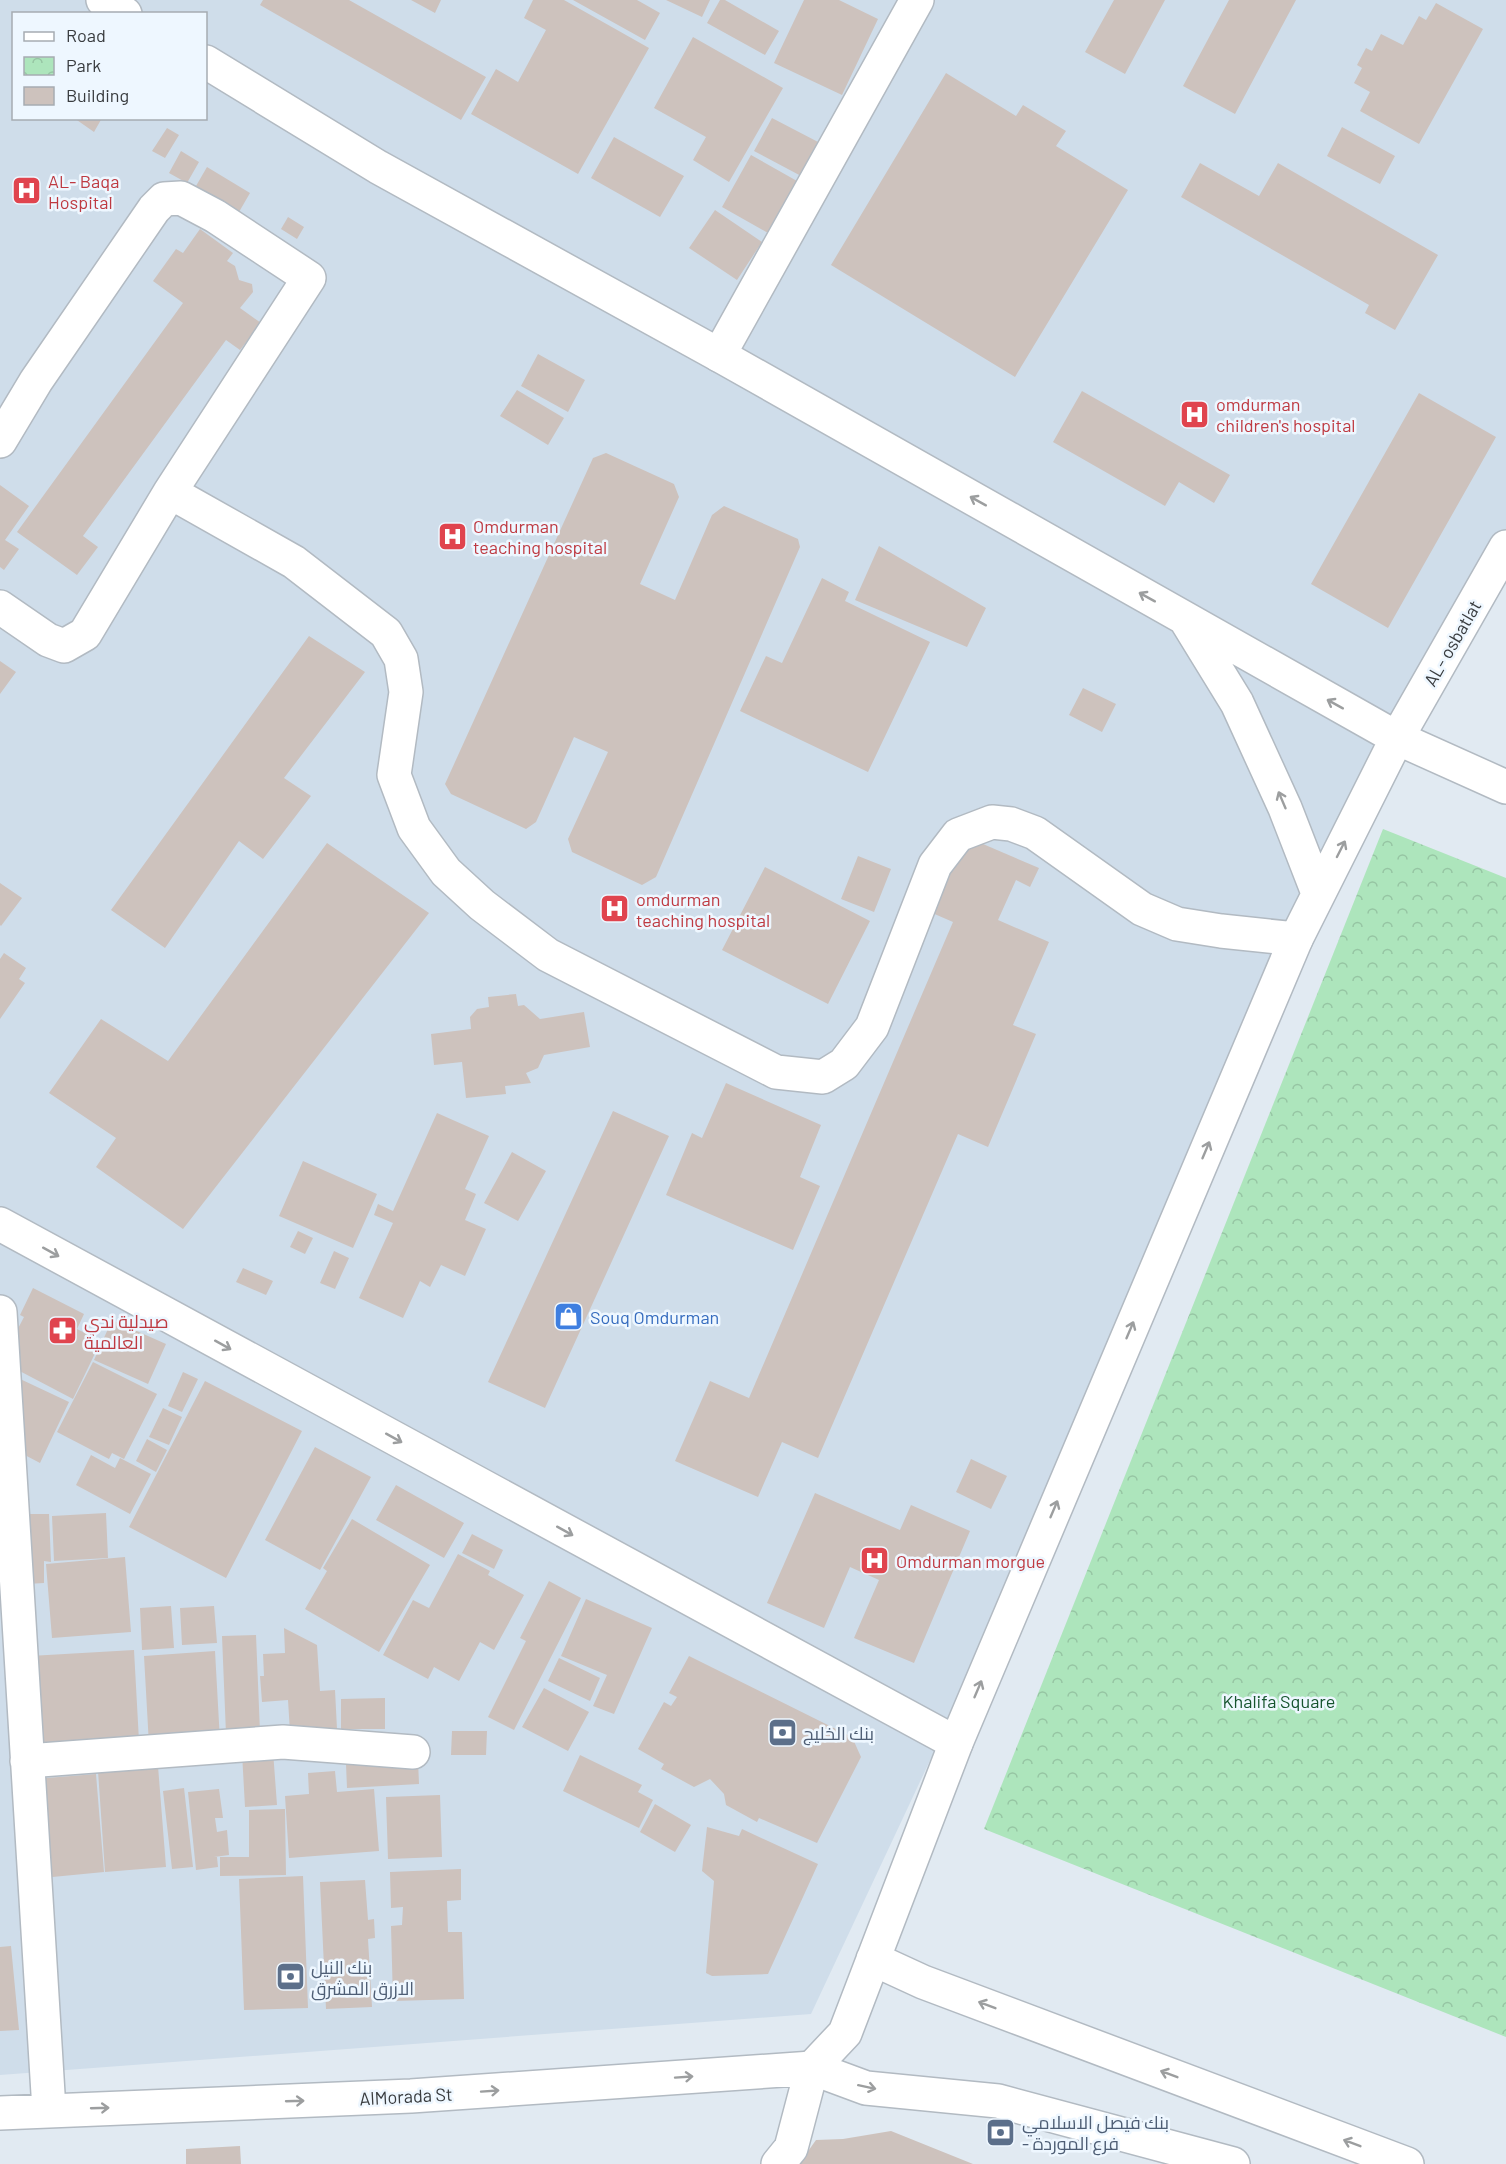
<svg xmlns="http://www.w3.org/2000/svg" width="1506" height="2164" font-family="Barlow,Cairo,sans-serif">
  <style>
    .built { fill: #cfddea; fill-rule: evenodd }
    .park { fill: url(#park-crowns) }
    .building { fill: #cdc2bd }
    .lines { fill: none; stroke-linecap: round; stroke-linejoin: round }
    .minor-casing { stroke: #b2bac2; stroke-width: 36 }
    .major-casing { stroke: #b2bac2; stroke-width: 36 }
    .minor { stroke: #fff; stroke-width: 33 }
    .major { stroke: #fff; stroke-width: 33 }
    .oneway { stroke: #9c9e9f }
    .labels { text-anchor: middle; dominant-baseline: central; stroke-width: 5; stroke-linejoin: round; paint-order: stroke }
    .health-label { font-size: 18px; fill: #be3a42; stroke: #eef7ff; text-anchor: start }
    .street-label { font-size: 18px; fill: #393c3f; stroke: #eef7ff }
    .shop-label { font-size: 18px; fill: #366cbe; stroke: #eef7ff; text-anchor: start }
    .park-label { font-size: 18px; fill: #16542e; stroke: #eef7ff }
    .service-label { font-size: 18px; fill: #4e5e75; stroke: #eef7ff; text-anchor: start }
  </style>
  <defs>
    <pattern id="park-crowns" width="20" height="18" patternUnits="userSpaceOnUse" patternTransform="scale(1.5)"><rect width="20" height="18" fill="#ade5bc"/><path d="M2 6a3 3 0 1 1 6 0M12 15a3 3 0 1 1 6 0" fill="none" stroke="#96c5a3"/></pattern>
  </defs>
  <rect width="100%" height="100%" fill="#e1eaf2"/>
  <path class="built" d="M0 0H1506V549L1465 620 811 2014 0 2075ZM14 14H206V118H14Z"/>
  <path class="park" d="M1383 829 1506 878V2037L984 1829Z"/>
  <path class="building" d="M263 0H349L486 77 461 120 260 5Z
    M411 0H441L435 13Z
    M533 0H564L649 48 578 174 471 114 496 69 518 82 546 30 524 18Z
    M573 0H637L660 13 645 40Z
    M666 0H710L702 17Z
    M720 0H725L779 31 765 55 707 23Z
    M804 0H839L878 19 842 95 774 63Z
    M1114 0H1165L1125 74 1085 52Z
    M1229 0H1296L1235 114 1183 86Z
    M1436 3 1483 29 1419 144 1360 111 1370 92 1354 83 1362 68 1357 65 1366 48 1372 51 1381 34 1403 45 1419 16 1426 20Z
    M693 37 783 88 729 182 693 160 706 137 654 108Z
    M946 73 1016 116 1023 105 1066 131 1056 146 1128 190 1015 377 831 265Z
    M74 118H102L94 132Z
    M772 118 820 143 803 177 754 151Z
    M1342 127 1395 156 1380 184 1327 156Z
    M167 128 179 135 165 158 152 151Z
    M614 137 684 176 660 217 591 178Z
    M181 151 199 162 187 183 169 173Z
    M751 155 797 181 768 233 722 207Z
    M1200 163 1259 196 1278 163 1438 255 1395 330 1365 313 1369 305 1181 197Z
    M207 167 250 193 239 212 196 186Z
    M715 210 762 242 737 280 689 248Z
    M288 217 304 227 297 239 281 229Z
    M200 229 233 253 227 261 235 266 239 280 252 284 253 292 240 308 261 323 240 350 226 340 83 536 98 547 77 575 17 532 183 303 153 281 176 249 183 253Z
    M538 354 585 380 568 412 521 386Z
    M517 390 564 418 548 445 500 416Z
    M1082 391 1230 475 1214 503 1179 482 1165 506 1053 442Z
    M1419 393 1496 437 1388 628 1311 584Z
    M606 453 674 484 679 497 640 584 675 600 712 515 724 506 798 539 800 547 656 877 642 885 572 852 568 839 608 752 574 737 536 822 526 829 451 794 445 784 593 458Z
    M0 485 29 506 5 540 19 549 4 570 0 567Z
    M879 546 986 608 967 647 855 600Z
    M822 578 849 592 845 601 930 642 868 772 740 711 766 656 782 663Z
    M309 636 365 672 284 778 311 796 263 859 239 841 165 948 111 910Z
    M0 661 16 672 0 694Z
    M1083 688 1116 704 1102 732 1069 715Z
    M962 835 1039 868 1030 887 1016 880 998 920 1049 942 1013 1025 1036 1034 988 1147 958 1134 818 1458 782 1442 758 1497 675 1461 710 1381 749 1398 953 922 923 909Z
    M327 843 429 913 183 1229 96 1167 116 1138 49 1093 101 1019 168 1061Z
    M858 856 891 869 874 912 841 899Z
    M765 867 870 921 828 1004 722 950Z
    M0 883 22 898 1 926 0 925Z
    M4 953 26 968 19 979 25 983 0 1019V959Z
    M516 994 518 1006 524 1005 540 1019 584 1012 590 1047 544 1055 538 1068 526 1073 531 1083 505 1086 506 1094 466 1098 462 1062 434 1065 431 1034 471 1029 470 1017 477 1009 489 1007 488 997Z
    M726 1083 821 1125 800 1177 820 1186 793 1250 666 1195 692 1133 702 1138Z
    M613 1111 669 1136 545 1408 488 1382Z
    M437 1113 489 1136 465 1189 476 1194 465 1220 486 1229 465 1276 441 1265 430 1287 420 1281 403 1318 359 1298 393 1223 374 1215 378 1204 393 1211Z
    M512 1152 546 1171 518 1221 484 1203Z
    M303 1161 377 1194 353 1248 279 1216Z
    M298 1231 313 1238 305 1254 290 1247Z
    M334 1251 349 1258 335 1289 320 1283Z
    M243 1268 273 1281 266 1295 236 1282Z
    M33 1288 84 1314 77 1329 101 1341 73 1399 12 1367 10 1344 24 1317 20 1315Z
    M112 1320 166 1344 148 1384 94 1360Z
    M93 1362 157 1394 124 1459 112 1453 109 1459 57 1432Z
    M183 1372 198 1379 182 1412 168 1406Z
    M18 1378 69 1402 40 1463 21 1453Z
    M205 1381 302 1431 226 1578 129 1527Z
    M163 1408 182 1417 169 1445 149 1437Z
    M147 1439 167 1450 156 1472 136 1461Z
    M315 1447 371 1477 320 1570 265 1540Z
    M91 1455 115 1468 120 1458 151 1474 130 1514 76 1485Z
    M971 1459 1007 1476 991 1509 956 1492Z
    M396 1485 464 1523 444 1558 376 1520Z
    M815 1493 900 1530 911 1505 970 1531 914 1663 854 1638 879 1580 850 1567 824 1628 767 1603Z
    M106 1513 108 1558 54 1561 52 1516Z
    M24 1514H49L51 1562 44 1561V1583L27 1584Z
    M352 1519 430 1565 379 1652 305 1609 327 1571 323 1568Z
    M472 1534 503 1550 494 1569 462 1553Z
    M458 1554 490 1571 488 1575 524 1595 494 1650 480 1642 459 1681 434 1667 428 1679 383 1655 413 1600 429 1608Z
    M125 1557 131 1632 52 1638 46 1564Z
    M549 1581 581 1598 514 1730 488 1717 526 1641 520 1638Z
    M586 1599 652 1628 614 1714 593 1706 607 1675 561 1656Z
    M171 1606 174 1648 142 1650 140 1608Z
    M214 1606 217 1643 182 1645 180 1608Z
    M284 1628 317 1645 320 1691 335 1690 337 1729 290 1732 288 1700 262 1702 260 1676H264L263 1654 285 1653Z
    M256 1635 260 1732 226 1734 222 1636Z
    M134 1650 139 1741 36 1747 30 1656Z
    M215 1651 220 1741 149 1745 144 1656Z
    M689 1656 852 1737 861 1757 817 1843 759 1818 757 1822 726 1805 724 1794 710 1779 694 1787 661 1769 664 1764 638 1749 664 1702 671 1706 677 1697 669 1693Z
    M559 1658 600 1678 590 1701 548 1681Z
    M544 1688 589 1712 568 1751 522 1727Z
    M385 1698V1729H341V1699Z
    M452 1731H487L486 1755H451Z
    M273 1751 277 1805 245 1807 242 1753Z
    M580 1755 642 1785 638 1792 653 1800 639 1828 563 1791Z
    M418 1760 419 1784 347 1788 346 1764Z
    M158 1766 166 1867 105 1872 98 1771Z
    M335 1771 337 1792 374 1789 379 1851 289 1858 285 1796 309 1794 308 1773Z
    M96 1774 104 1872 42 1878 34 1779Z
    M184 1788 193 1867 172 1869 163 1791Z
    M219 1789 223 1818H215L217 1832 227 1830 229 1855 214 1857H217L218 1867 196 1870 188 1792Z
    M440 1795 442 1857 388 1859 386 1797Z
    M655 1804 691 1825 675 1852 640 1832Z
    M285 1809 286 1875 220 1876V1857H249V1810Z
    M707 1827 739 1836 742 1829 818 1864 768 1974 712 1976 706 1973 714 1881 702 1871Z
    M461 1869V1900L447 1901 448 1932H462L464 1999 393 2001 391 1926 402 1925 403 1907 391 1908 390 1872Z
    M303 1876 308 2008 244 2010 239 1879Z
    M365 1880 368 1920 374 1919 375 1938 368 1939 372 2007 326 2009 320 1882Z
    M11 1946 19 2030 0 2031V1947Z
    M891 2131 973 2164H799L816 2140 843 2139Z
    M240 2146 241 2164H186V2149Z"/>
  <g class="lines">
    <defs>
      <path id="minor" d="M719 355 917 0
        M0 441 36 381 154 209 164 199 181 198 215 216 309 278 170 492 85 634 64 646 48 640 0 607
        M170 492 294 562 386 633 401 659 406 692 394 775 414 828 446 872 482 905 548 955 776 1072 823 1077 844 1064 872 1027 935 865 958 835 992 822 1011 824 1035 833 1142 909 1177 924 1221 931 1296 939
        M1506 547 1397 738 1506 787
        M0 1224 956 1743
        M0 1312 49 2110
        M27 1761 283 1742 413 1752
        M0 2113 411 2096 812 2068 791 2148 778 2164"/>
      <path id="major" d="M103 0 125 14
        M206 62 378 167 719 355 1397 738 1296 939 956 1743 845 2033 812 2068 866 2088 998 2101 1233 2164
        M1186 620 1237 703 1285 808 1318 893
        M873 1959 923 1982 1407 2164"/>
    </defs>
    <use href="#minor" class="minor-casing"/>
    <use href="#major" class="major-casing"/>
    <use href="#minor" class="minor"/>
    <use href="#major" class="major"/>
  </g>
  <defs><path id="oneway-shaft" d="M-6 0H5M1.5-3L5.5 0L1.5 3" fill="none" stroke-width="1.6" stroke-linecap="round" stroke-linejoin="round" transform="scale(1.5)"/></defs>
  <g class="oneway">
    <use href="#oneway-shaft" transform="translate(978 501) rotate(-151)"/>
    <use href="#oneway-shaft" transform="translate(1147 597) rotate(-151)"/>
    <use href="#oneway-shaft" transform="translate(1335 704) rotate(-151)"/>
    <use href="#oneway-shaft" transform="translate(1282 800) rotate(-113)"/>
    <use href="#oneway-shaft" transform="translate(1341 849) rotate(-63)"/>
    <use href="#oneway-shaft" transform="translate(1206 1150) rotate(-67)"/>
    <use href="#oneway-shaft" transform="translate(51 1252) rotate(29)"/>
    <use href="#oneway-shaft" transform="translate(1130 1330) rotate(-67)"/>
    <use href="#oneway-shaft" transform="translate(223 1345) rotate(29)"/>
    <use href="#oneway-shaft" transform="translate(394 1438) rotate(29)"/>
    <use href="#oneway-shaft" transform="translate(1054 1509) rotate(-67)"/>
    <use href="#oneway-shaft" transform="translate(565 1531) rotate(29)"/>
    <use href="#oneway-shaft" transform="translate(978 1689) rotate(-67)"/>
    <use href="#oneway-shaft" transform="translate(987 2005) rotate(-159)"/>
    <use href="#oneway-shaft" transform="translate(1169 2074) rotate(-159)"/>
    <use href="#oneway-shaft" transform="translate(684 2077) rotate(-4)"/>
    <use href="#oneway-shaft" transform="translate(867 2087) rotate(12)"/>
    <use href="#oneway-shaft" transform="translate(490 2091) rotate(-4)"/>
    <use href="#oneway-shaft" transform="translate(295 2101) rotate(-2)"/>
    <use href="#oneway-shaft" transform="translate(100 2108) rotate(-2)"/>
    <use href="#oneway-shaft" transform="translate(1352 2143) rotate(-159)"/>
  </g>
  <defs>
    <symbol id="hospital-square" viewBox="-11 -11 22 22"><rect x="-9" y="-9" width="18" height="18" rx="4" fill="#e0444e" stroke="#eef7ff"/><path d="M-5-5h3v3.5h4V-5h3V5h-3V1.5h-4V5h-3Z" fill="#fff"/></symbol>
    <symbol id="shop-square" viewBox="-11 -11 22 22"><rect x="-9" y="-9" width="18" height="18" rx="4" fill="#3f7fe0" stroke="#eef7ff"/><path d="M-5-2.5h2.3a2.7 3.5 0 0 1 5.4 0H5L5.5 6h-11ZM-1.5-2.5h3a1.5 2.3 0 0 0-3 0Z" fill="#fff"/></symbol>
    <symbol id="pharmacy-square" viewBox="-11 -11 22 22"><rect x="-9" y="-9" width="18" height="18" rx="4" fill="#e0444e" stroke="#eef7ff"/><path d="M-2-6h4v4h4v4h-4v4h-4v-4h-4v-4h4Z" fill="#fff"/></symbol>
    <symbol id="bank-square" viewBox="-11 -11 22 22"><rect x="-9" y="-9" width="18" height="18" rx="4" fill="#5c6f8a" stroke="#eef7ff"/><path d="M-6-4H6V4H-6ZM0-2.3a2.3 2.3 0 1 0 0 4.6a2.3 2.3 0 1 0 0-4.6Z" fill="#fff"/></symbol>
  </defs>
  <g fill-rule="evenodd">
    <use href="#hospital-square" x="10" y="174" width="33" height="33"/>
    <use href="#hospital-square" x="1178" y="398" width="33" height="33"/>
    <use href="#hospital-square" x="436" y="520" width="33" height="33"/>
    <use href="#hospital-square" x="598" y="892" width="33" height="33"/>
    <use href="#shop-square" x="552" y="1300" width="33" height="33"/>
    <use href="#pharmacy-square" x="46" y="1314" width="33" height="33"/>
    <use href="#hospital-square" x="858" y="1544" width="33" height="33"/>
    <use href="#bank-square" x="766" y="1716" width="33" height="33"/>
    <use href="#bank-square" x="274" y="1960" width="33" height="33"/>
    <use href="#bank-square" x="984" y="2116" width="33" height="33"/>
  </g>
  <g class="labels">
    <g class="health-label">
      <text x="48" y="181">AL- Baqa<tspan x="48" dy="21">Hospital</tspan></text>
      <text x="1216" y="404">omdurman<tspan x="1216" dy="21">children's hospital</tspan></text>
      <text x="473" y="526">Omdurman<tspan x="473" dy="21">teaching hospital</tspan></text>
      <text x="636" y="899">omdurman<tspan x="636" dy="21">teaching hospital</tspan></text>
      <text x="84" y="1321">صيدلية ندي<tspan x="84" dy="21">العالمية</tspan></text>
      <text x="896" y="1561">Omdurman morgue</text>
    </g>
    <g class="street-label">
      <text transform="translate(1452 643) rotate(-60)">AL- osbatlat</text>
      <text transform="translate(406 2096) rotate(-3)">AlMorada St</text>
    </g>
    <g class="shop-label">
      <text x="590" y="1317">Souq Omdurman</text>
    </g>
    <g class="park-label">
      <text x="1279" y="1701">Khalifa Square</text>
    </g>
    <g class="service-label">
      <text x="803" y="1733">بنك الخليج</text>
      <text x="311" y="1967">بنك النيل<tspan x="311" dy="21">الازرق المشرق</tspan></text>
      <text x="1022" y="2122">بنك فيصل الاسلامي<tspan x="1022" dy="21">- فرع الموردة</tspan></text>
    </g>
  </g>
  <rect x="12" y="12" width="195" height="108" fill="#eef7ff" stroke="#a6acb2" stroke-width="1.5"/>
  <rect x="24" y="32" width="30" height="9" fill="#ffffff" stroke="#a6acb2" stroke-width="1.5"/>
  <text x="66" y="42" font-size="18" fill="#393c3f">Road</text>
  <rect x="24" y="57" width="30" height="18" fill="url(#park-crowns)" stroke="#a6acb2" stroke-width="1.5"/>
  <text x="66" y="72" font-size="18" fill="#393c3f">Park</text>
  <rect x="24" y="87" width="30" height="18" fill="#cdc2bd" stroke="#a6acb2" stroke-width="1.5"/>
  <text x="66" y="102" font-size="18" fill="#393c3f">Building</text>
</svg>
